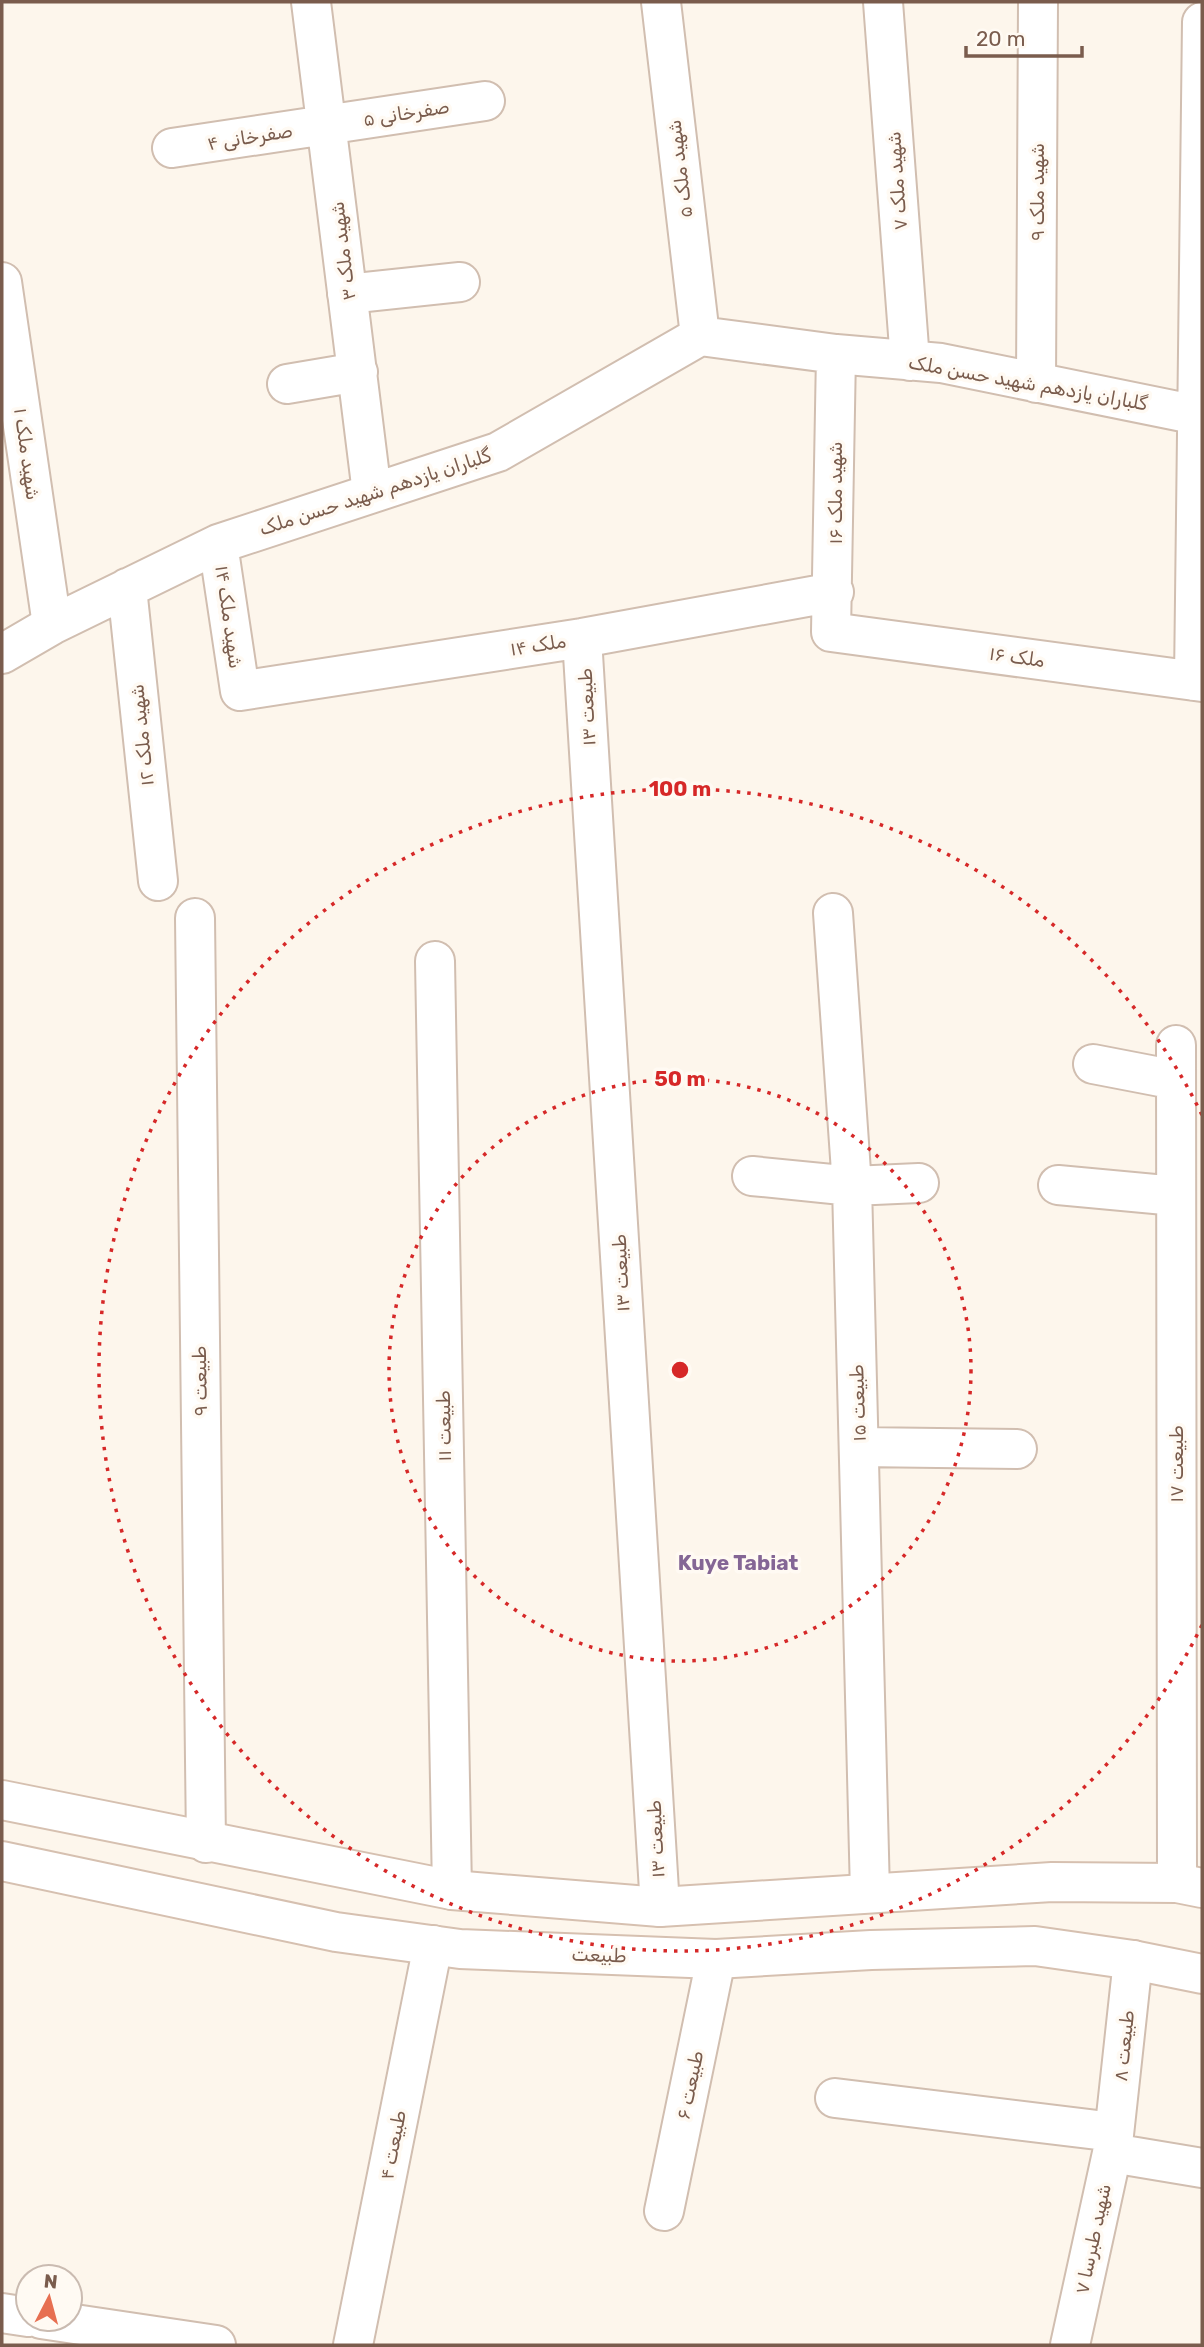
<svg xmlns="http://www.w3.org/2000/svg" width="1204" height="2347" font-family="Rubik,'Noto Naskh Arabic',sans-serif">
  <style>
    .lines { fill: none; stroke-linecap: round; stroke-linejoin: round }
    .street-casing { stroke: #d1beb0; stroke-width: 42 }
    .secondary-casing { stroke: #d6c0b0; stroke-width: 42 }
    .street { stroke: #fff; stroke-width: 38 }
    .secondary { stroke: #fff; stroke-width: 38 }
    .ring { fill: none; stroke: #d62828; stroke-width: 3.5; stroke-dasharray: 3.5 7 }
    .labels { text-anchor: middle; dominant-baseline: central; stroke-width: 7; stroke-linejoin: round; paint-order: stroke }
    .street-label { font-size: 19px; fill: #7a5c4d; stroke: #fffaf3 }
    .neighbourhood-label { font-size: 21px; font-weight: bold; fill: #846695; stroke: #fffaf3 }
    .centre { fill: #d62828; stroke: #fffaf3; stroke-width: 3.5 }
    .ring-label { font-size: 21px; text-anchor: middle; font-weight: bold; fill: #d62828; stroke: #fffaf3; stroke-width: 7; stroke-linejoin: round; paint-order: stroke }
  </style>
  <rect width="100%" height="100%" fill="#fdf6ec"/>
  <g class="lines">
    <defs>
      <path id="street" d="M311 2 372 493
        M661 2 700 336
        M883 2 910 361
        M172 148 485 101
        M2 282 52 625
        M347 294 460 282
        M836 354 831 632 1202 682
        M1036 383 1038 2
        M287 384 358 372
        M218 544 240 691 582 638 834 592
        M127 588 158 881
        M582 638 660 1907
        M2 654 52 625 218 544 498 452 700 336 836 354 941 363 1202 416
        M1194 681 1202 22
        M833 913 852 1186 870 1893
        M195 918 206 1843
        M435 961 452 1890
        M1176 1045 1177 1883
        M1093 1064 1176 1080
        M752 1176 852 1186 919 1183
        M1058 1185 1176 1196
        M859 1447 1017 1449
        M835 2098 1114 2132
        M1112 2153 1202 2168
        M664 2211 716 1959
        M2 2313 28 2317
        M41 2319 216 2345
        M353 2345 433 1945
        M1070 2345 1112 2153 1133 1960"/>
      <path id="secondary" d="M2 1800 452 1890 660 1907 1052 1882 1177 1883 1202 1888
        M2 1861 336 1932 460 1949 716 1959 871 1950 1035 1946 1133 1960 1202 1974"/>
    </defs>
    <use href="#street" class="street-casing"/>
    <use href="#secondary" class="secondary-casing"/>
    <use href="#street" class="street"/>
    <use href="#secondary" class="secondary"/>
  </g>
  <g class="ring">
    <circle cx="680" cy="1370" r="291"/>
    <path d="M1202 1625A581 581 0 1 1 1202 1115"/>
  </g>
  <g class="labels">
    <g class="street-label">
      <text transform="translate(406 113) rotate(-9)">صفرخانی ۵</text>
      <text transform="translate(250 137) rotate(-9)">صفرخانی ۴</text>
      <text transform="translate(680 169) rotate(-97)">شهید ملک ۵</text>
      <text transform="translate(897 181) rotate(-94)">شهید ملک ۷</text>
      <text transform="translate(1037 192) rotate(-90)">شهید ملک ۹</text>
      <text transform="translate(343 251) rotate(-97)">۳ شهید ملک</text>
      <text transform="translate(1028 383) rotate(10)">گلباران یازدهم شهید حسن ملک</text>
      <text transform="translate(27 454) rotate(82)">۱ شهید ملک</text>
      <text transform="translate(375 492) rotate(-18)">گلباران یازدهم شهید حسن ملک</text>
      <text transform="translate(835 493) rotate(-90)">شهید ملک ۱۶</text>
      <text transform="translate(229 617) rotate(82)">۱۴ شهید ملک</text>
      <text transform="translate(538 645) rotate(-9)">ملک ۱۴</text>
      <text transform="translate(1017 657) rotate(8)">ملک ۱۶</text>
      <text transform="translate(587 707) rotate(-93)">طبیعت ۱۳</text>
      <text transform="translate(142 735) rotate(-96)">۱۲ شهید ملک</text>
      <text transform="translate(621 1273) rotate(-93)">طبیعت ۱۳</text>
      <text transform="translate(200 1381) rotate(-91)">طبیعت ۹</text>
      <text transform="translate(858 1403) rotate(-92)">طبیعت ۱۵</text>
      <text transform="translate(444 1426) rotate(-91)">طبیعت ۱۱</text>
      <text transform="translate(1176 1464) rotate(-90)">طبیعت ۱۷</text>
      <text transform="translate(656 1839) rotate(-93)">طبیعت ۱۳</text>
      <text transform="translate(599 1955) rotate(2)">طبیعت</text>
      <text transform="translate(1124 2046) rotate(-84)">۸ طبیعت</text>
      <text transform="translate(690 2085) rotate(-78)">۶ طبیعت</text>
      <text transform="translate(393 2145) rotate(-79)">۴ طبیعت</text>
      <text transform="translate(1093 2239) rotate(-78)">۷ شهید طبرسا</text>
    </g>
    <g class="neighbourhood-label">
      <text x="738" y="1562">Kuye Tabiat</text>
    </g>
  </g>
  <circle cx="680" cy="1370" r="10" class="centre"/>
  <g class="ring-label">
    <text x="680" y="796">100 m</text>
    <text x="680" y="1086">50 m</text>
  </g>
  <rect width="1204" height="2347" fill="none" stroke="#7a5c4d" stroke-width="7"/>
  <g transform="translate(49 2298) rotate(6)"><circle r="33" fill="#fffaf3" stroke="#cabbb1" stroke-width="2"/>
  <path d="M0-5L12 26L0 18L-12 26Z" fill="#e76f51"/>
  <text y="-10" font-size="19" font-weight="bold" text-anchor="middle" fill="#7a5c4d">N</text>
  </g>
  <path d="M966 46v10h116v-10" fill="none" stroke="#7a5c4d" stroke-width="3.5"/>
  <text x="976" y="46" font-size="21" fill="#7a5c4d" stroke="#fffaf3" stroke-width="5" paint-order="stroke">20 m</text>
</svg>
